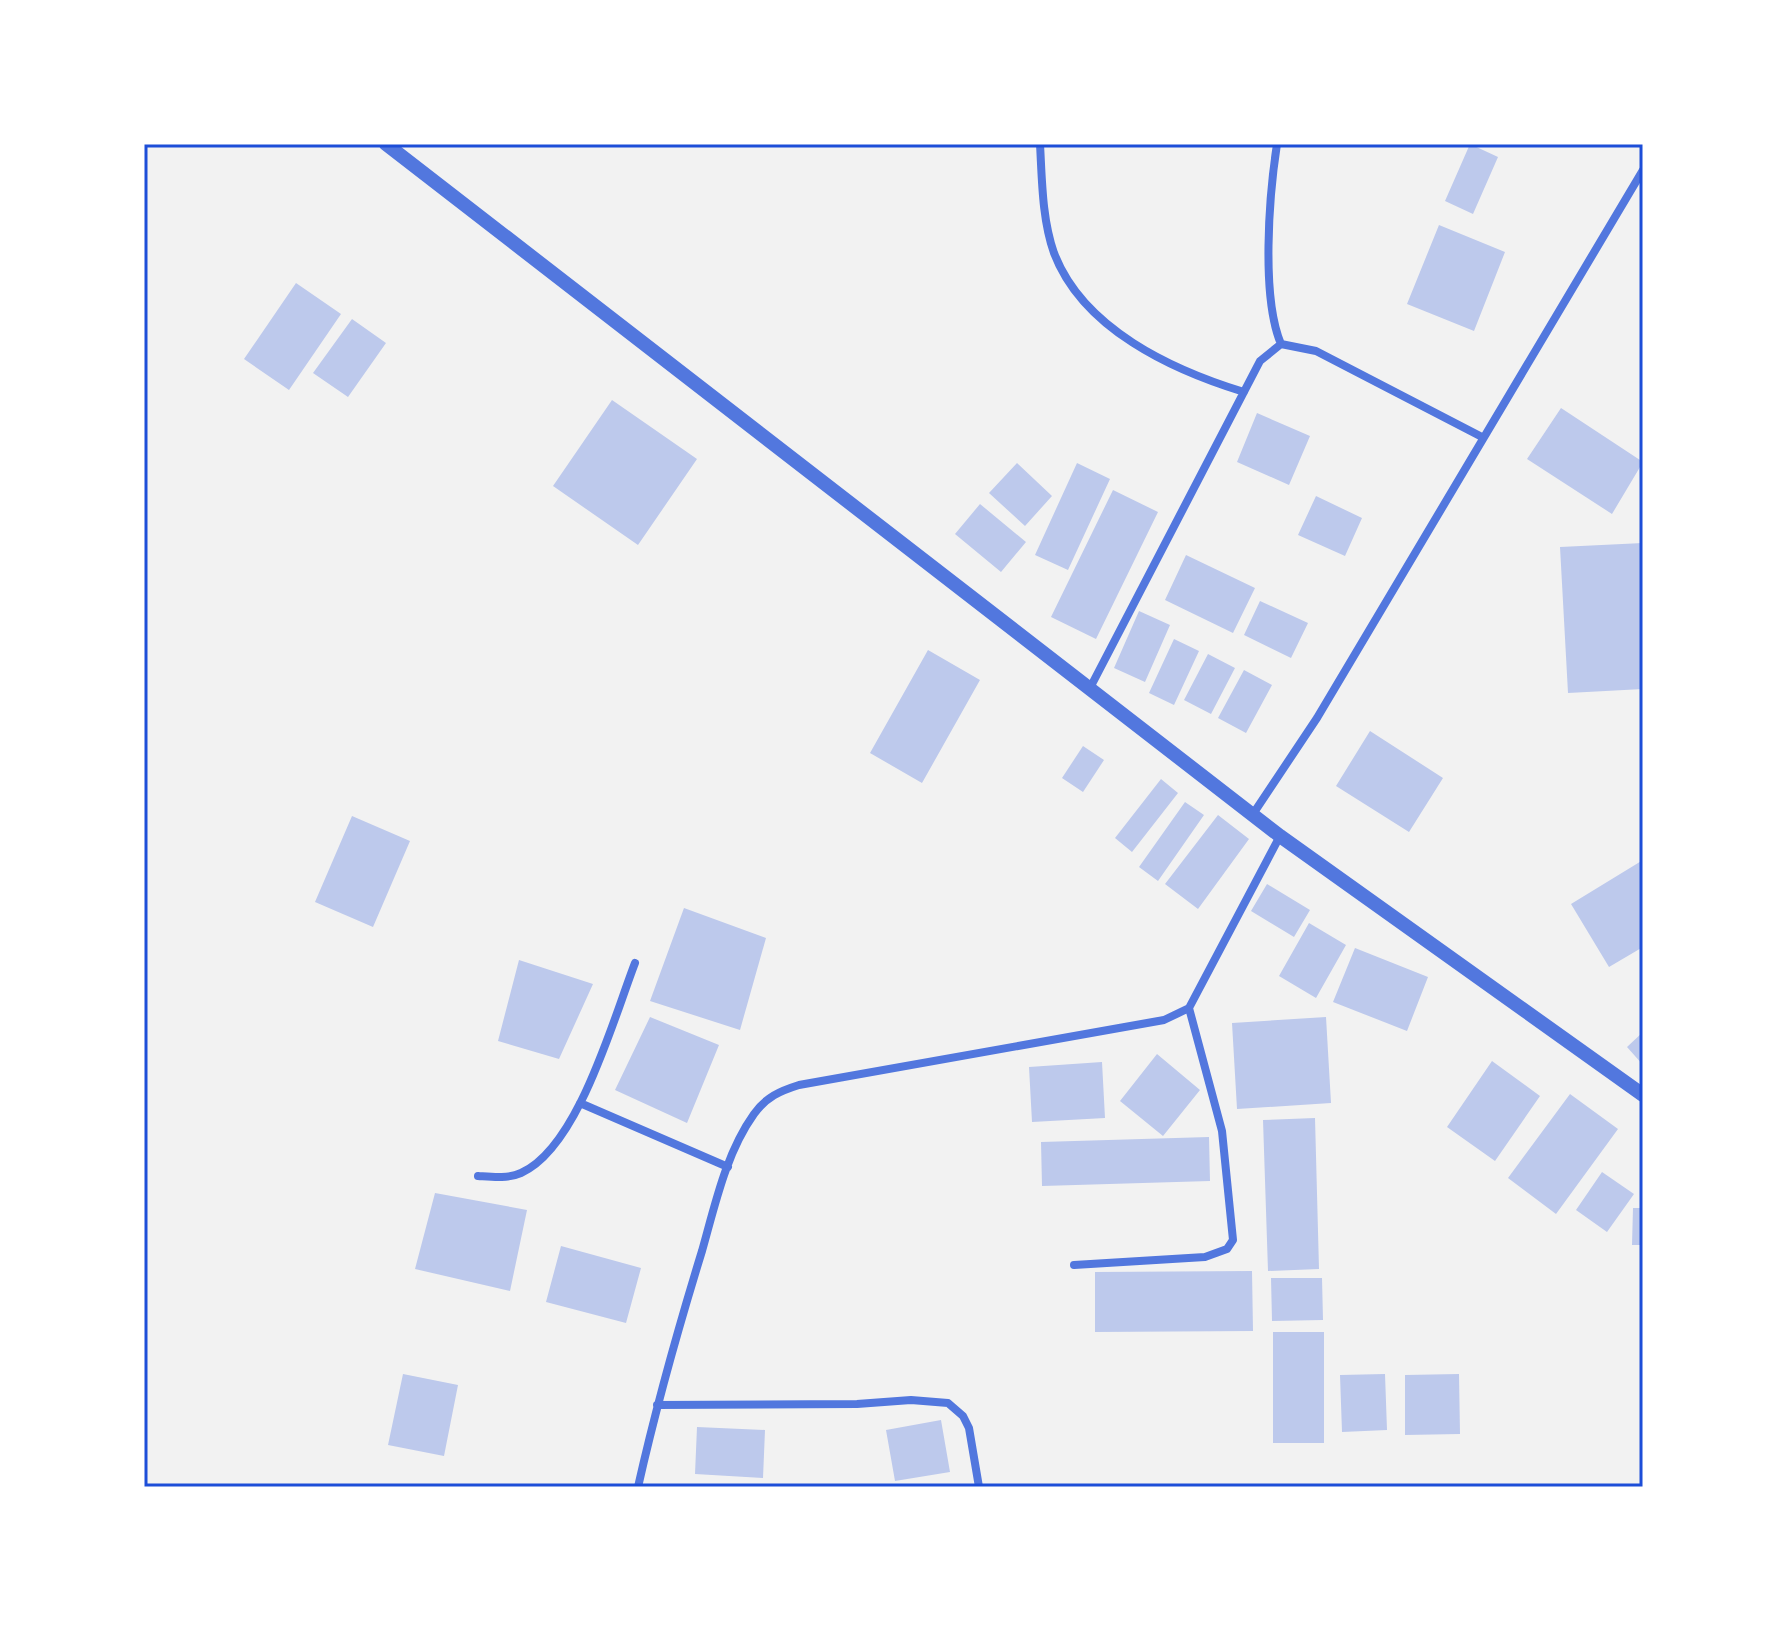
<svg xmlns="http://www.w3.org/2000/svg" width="1787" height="1631" font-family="'PT Sans Narrow',sans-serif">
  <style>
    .building { fill: #bdc9ec }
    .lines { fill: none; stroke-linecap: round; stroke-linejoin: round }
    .minor { stroke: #5277de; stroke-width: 8 }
    .tertiary { stroke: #5277de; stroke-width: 14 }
    .neatline { fill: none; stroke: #1d4ed8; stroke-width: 3 }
  </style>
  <rect width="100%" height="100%" fill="#f2f2f2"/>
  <path class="building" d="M1470 144 1498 157 1473 214 1445 201Z
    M1439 225 1505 252 1474 331 1407 304Z
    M296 283 341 314 289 390 244 359Z
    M352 319 386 343 348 397 313 373Z
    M612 400 697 459 638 545 553 486Z
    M1561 408 1643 462 1612 514 1527 459Z
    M1257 413 1310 436 1289 485 1237 462Z
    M1017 463 1052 496 1025 526 989 493Z
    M1077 463 1110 479 1068 570 1035 555Z
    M1113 490 1158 512 1096 639 1051 617Z
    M1316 496 1362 518 1345 556 1298 535Z
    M980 504 1026 542 1001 572 955 534Z
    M1643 543V689L1568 693 1560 547Z
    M1186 555 1255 588 1233 633 1165 600Z
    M1260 601 1308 623 1291 658 1244 635Z
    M1139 611 1170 625 1145 682 1114 668Z
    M1174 639 1199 651 1174 705 1149 693Z
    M928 650 980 680 922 783 870 753Z
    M1208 654 1235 668 1211 714 1184 700Z
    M1244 670 1272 685 1246 733 1218 718Z
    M1370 731 1443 778 1409 832 1336 786Z
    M1083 746 1104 760 1083 792 1062 778Z
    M1161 779 1178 793 1132 852 1115 838Z
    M1185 802 1204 815 1158 881 1139 867Z
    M1218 815 1249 839 1198 909 1165 884Z
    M352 816 410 841 373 927 315 902Z
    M1643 860V947L1609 967 1571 904Z
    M1267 884 1310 910 1294 937 1251 911Z
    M684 908 766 938 740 1030 650 1001Z
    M1309 923 1346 945 1316 998 1279 976Z
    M1355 948 1428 977 1407 1031 1333 1002Z
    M519 960 593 984 559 1059 498 1041Z
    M650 1017 719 1045 687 1123 615 1090Z
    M1326 1017 1331 1103 1237 1109 1232 1023Z
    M1643 1032V1065L1627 1047Z
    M1157 1054 1200 1090 1163 1136 1120 1101Z
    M1492 1061 1540 1096 1495 1161 1447 1127Z
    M1102 1062 1105 1118 1032 1122 1029 1067Z
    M1570 1094 1618 1129 1556 1214 1508 1178Z
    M1315 1118 1319 1269 1268 1271 1263 1120Z
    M1209 1137 1210 1181 1042 1186 1041 1142Z
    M1602 1172 1634 1194 1607 1232 1576 1210Z
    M435 1193 527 1210 510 1291 415 1269Z
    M1633 1208H1643V1245H1632Z
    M561 1246 641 1268 626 1323 546 1302Z
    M1252 1271 1253 1331 1095 1332V1272Z
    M1271 1278H1322L1323 1320 1272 1321Z
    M1273 1332H1324V1443H1273Z
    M403 1374 458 1385 444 1456 388 1445Z
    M1385 1374 1387 1430 1342 1432 1340 1375Z
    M1459 1374 1460 1434 1405 1435V1375Z
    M941 1420 950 1472 895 1481 886 1430Z
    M697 1427 765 1430 763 1478 695 1474Z"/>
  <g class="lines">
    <path class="minor" d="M1040 144C1042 179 1042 219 1054 253 1083 329 1172 370 1244 392
      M1277 144C1269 196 1261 297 1281 344
      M1090 688 1260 361 1281 344 1316 351 1482 437
      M1253 814 1317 718 1643 170
      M580 1103 728 1167
      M478 1176C492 1177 507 1179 521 1173 578 1148 613 1020 635 963
      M1074 1265 1205 1257 1227 1249 1233 1240 1222 1131 1189 1008
      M657 1405 857 1404 911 1400 948 1403 963 1416 969 1428 979 1487
      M638 1487C656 1407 678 1329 702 1251 715 1205 726 1153 754 1114 766 1097 780 1091 799 1085L1164 1020 1189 1008 1280 836"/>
    <path class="tertiary" d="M386 144 1280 836 1643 1095"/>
  </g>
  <rect width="1787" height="1631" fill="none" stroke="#ffffff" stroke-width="292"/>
  <rect x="146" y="146" width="1495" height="1339" class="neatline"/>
</svg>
